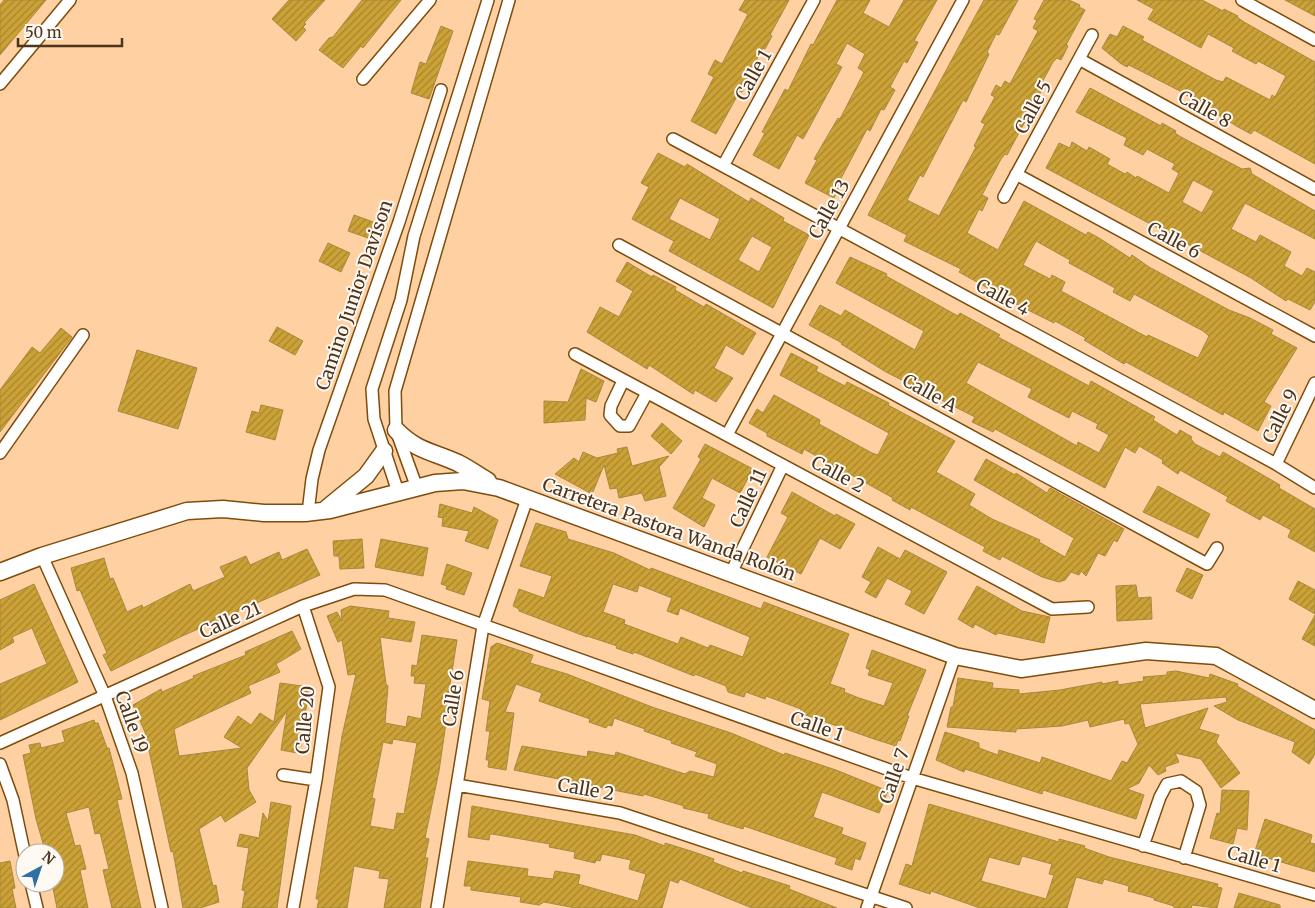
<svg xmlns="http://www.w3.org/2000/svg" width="1315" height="908" font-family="Merriweather,serif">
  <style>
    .building { fill: url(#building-hatch); stroke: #a7883f; fill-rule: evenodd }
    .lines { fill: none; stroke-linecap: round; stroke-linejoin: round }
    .street-casing { stroke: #7f4d0b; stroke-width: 14 }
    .secondary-casing { stroke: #7f4d0b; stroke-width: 19 }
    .street { stroke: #fff; stroke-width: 11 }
    .secondary { stroke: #fff; stroke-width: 16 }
    .labels { text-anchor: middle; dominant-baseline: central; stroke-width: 4; stroke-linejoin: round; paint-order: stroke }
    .street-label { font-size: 18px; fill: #4b351d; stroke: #fff9f3 }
  </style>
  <defs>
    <pattern id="building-hatch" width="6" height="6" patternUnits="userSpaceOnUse" patternTransform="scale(1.25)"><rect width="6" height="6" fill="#cca237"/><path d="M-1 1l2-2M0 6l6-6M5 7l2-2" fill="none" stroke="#a8852e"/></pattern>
  </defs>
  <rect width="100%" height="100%" fill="#fed0a2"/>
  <path class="building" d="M4 0H46L0 55V5Z
    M289 0H325L304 23 306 24 303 27 306 30 296 41 272 19Z
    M362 0H401L363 48 361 46 343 68 319 50 329 38 333 37Z
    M745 0H789L770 35 772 36 765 49 763 48 750 72 752 74 742 92 740 91 716 134 691 121 714 77 708 74 715 60 722 64 748 14 739 10Z
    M837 0H870L863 13 889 27 904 0H937L914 41 918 42 907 63 904 61 890 87 895 90 884 110 881 109 870 131 867 129 838 184 840 185 834 198 805 183 817 160 814 159 838 118 840 119 864 72 858 68 865 54 847 43 836 64 842 67 803 139 797 135 779 169 753 155 765 133 762 132 785 89 788 91 811 44 813 45Z
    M984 0H1018L999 35 996 34 987 52 989 54 966 102 963 100 923 177 920 175 907 200 939 216 976 147 974 146 985 124 981 122 995 97 991 95 996 85 1001 88 1005 81 1010 84 1038 31 1033 28 1037 20 1034 19 1044 0H1069L1080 5 1079 7 1085 10 1066 45 1068 46 1061 60 1057 58 1053 62 1039 88 1042 90 1007 155 1005 154 1001 159 982 195 988 198 982 211 979 209 967 233 998 250 1024 201 1086 235 1088 232 1099 238 1130 258 1132 255 1149 267 1229 310 1250 318 1273 330 1271 334 1297 348 1264 402 1271 406 1258 431 1224 412 1223 415 1126 362 1124 364 1084 340 1086 338 1055 321 1054 323 1018 305 959 272 961 269 904 241 907 235 868 215ZM1036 241 1070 260 1069 263 1115 288 1113 292 1130 301 1134 294 1203 331 1209 336 1198 358 1148 335 1147 337 1061 291 1065 282 1052 275 1050 279 1023 265Z
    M1137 0H1202L1223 11 1224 9 1238 16 1237 17 1244 22 1315 62V164L1254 130 1251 134 1238 127 1180 91 1129 65 1127 67 1120 63 1102 48 1110 34 1117 37 1123 26 1144 37 1142 40 1216 80 1223 82 1226 77 1270 100 1272 95 1275 97 1286 76 1258 61 1256 64 1232 51 1234 48 1208 34 1201 48 1148 19 1154 9Z
    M1285 0H1315V16Z
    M441 26 453 31 429 99 411 93 420 62 426 64Z
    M1090 88 1161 126 1162 123 1176 131 1175 133 1181 137 1242 169 1250 168 1252 174 1315 211V239L1245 203 1231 229 1256 242 1260 235 1291 252 1284 266 1302 276 1307 268 1315 272V302L1310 310 1288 299 1286 301 1251 278 1046 168 1059 143 1070 148 1072 142 1087 151 1089 147 1110 159 1107 164 1125 174 1127 172 1136 178 1137 176 1169 193 1179 173 1172 169 1175 164 1147 149 1143 155 1124 145 1127 138 1076 112ZM1193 180 1214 191 1202 213 1182 202Z
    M658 153 685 167 687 164 749 202 751 198 784 218 783 221 809 235 773 308 669 251 674 241 632 219 649 187 641 183ZM680 198 720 219 710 240 669 219ZM752 236 772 247 759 272 738 260Z
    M354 215 376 223 371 239 348 231Z
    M328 243 350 253 341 272 319 261Z
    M850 257 887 274 886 276 958 316 960 313 1000 335 998 337 1089 386 1091 381 1155 417 1153 420 1177 435 1180 430 1192 437 1191 439 1195 444 1220 457 1223 452 1280 485 1279 488 1315 509V552L1288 537 1291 530 1263 515 1260 520 1244 511 1226 501 1228 497 1180 470 1178 474 1162 463 1163 460 1139 446 1135 453 1125 447 1105 488 995 429 993 432 972 422 975 417 886 372 841 344 842 343 809 325 820 305 841 316 845 310 915 350 924 331 836 283ZM978 362 1032 389 1028 397 1069 418 1072 411 1098 424 1096 428 1109 435 1099 453 1078 442 1077 446 966 383Z
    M627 262 652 277 653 275 676 287 675 290 704 307 706 304 756 333 743 355 726 345 714 368 733 378 716 402 695 390 693 394 649 365 647 369 587 332 600 307 619 317 633 291 616 281Z
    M277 327 303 341 295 355 269 341Z
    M61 328 72 337 0 432V390L32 347 40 353Z
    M137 350 197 368 178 429 118 411Z
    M791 353 818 367 816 371 845 386 847 382 889 403 888 405 955 441 936 472 975 494 969 505 992 519 1040 540 1039 542 1065 557 1074 538 974 480 986 459 1015 475 1016 473 1047 493 1050 488 1124 529 1117 542 1114 540 1105 556 1098 553 1086 576 1081 571 1079 575 1071 572 1065 580 1059 582 1042 577 1002 556 1000 560 983 551 985 547 911 507 910 510 892 500 893 498 848 473 846 476 826 464 827 462 804 449 802 454 767 436V433L749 423 757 409 763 413 774 395 820 420 819 424 872 453 878 455 889 433 780 375Z
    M581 369 604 381 596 402 586 398 585 420 544 423V401L568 402Z
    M261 405 283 410 275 440 246 432 252 411 259 413Z
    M662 423 682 441 671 454 651 436Z
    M705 444 753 469 740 493 712 478 702 498 715 505 704 527 673 508 701 459 698 457Z
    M627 447 632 466 669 456 659 467 666 496 645 501 642 493 619 498 617 488 610 489 604 465 592 494 555 474 574 458 579 462 583 452 597 458 618 453 617 449Z
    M1158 486 1210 514 1198 538 1143 512Z
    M792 492 835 516 836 514 855 524 840 549 820 538 801 574 767 557 788 517 781 513Z
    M440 504 472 513 474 507 498 520 488 549 465 541 469 531 442 526 443 518 438 517Z
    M536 523 566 532 568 539 614 553 650 570 651 568 761 609 764 602 849 634 830 684 845 689 844 692 859 698 884 706 893 683 868 675 870 670 866 668 872 650 926 670 907 716H909L900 741 898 740 896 746 874 739 800 713 801 709 766 696 765 699 746 692 744 697 728 692 726 686 695 674 694 676 642 655 634 652 633 654 616 648 617 646 587 636V637L519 611V609L513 606 519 589 544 598 552 576 520 566ZM613 584 637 592 639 585 672 598 667 611 678 615 680 608 750 637 743 657 710 645 708 648 681 637 678 644 624 624 625 620 603 612Z
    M362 539 364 568 340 569 339 556H334L333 541Z
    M381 539 428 548 423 576 375 567Z
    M878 547 900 559 905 550 947 572 924 614 905 604 912 591 887 578 876 598 865 592 871 582 862 577Z
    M307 549 320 575 180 637 111 671 103 655 107 653 80 590 77 591 71 568 104 558 110 579 113 578 127 612 142 605 143 608 190 584 193 591 225 577 220 567 246 556 250 565 279 552 282 560Z
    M447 564 472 573 464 595 446 589 447 586 441 584Z
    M1187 568 1203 575 1192 599 1176 591Z
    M1298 581 1315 590V614L1289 599Z
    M34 584 78 682 0 720V684L47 664 32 628 12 637 14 642 0 650V600Z
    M1136 585 1138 598 1151 597 1152 619 1117 621 1116 586Z
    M977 586 1022 611 1050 617 1044 643 998 633 996 635 975 624 973 628 958 619Z
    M350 606 389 611 388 618 415 622 411 642 380 637 386 684 388 686 385 723 406 727 408 716 421 719 426 684 414 683 415 676H411L412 665 417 666 422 635 457 640 444 722 446 723 439 771 425 838 429 839 425 858H428L420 908H384L389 879 379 878 380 871 354 866 347 908H317L319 899H316L342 736 356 674 348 675 342 640 338 642 327 616 337 612 342 621 341 610ZM393 739 417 743 404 814 397 813 394 830 370 826 375 799 372 798 383 742 392 744Z
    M1315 615V646L1302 639Z
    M292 631 301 649 276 664 280 672 248 686 251 693 174 729 179 756 242 748 224 737 238 716 251 725 260 713 274 722 280 683 309 687 301 746 298 745 297 753 281 750 287 711 247 768 249 790 256 802 225 822 221 815 199 829 213 886 216 885 219 902 200 908H183L173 851 171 852 145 732 133 705 161 689 162 692 194 678 193 676 246 655 245 652Z
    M497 643 533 655 530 663 567 674 652 707 731 733 784 755 785 753 836 770 888 791 879 813 822 792 813 817 843 828 841 834 866 843 860 860 855 858 852 870 835 864 837 858 744 826 743 829 723 823 708 818 709 814 683 808 684 806 644 794 643 796 514 770 522 746 587 757 588 751 615 756 616 752 685 774 690 771 714 777 717 764 695 756 697 752 671 743 672 741 644 731 645 729 614 718 612 726 608 725 606 728 589 722 590 719 539 701 542 693 516 684 505 712 514 713 506 770 488 767 489 760H486L490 731H486L490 701 482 699 491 647Z
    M1176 671 1209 678 1210 674 1238 684 1237 686 1315 730V754L1309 764 1292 752 1295 742 1238 720 1214 706 1227 702 1226 697 1140 704 1145 728 1208 708 1199 729 1219 735 1216 742 1240 773 1221 788 1201 759 1175 753 1179 762 1165 767 1166 771 1158 775 1149 765 1139 783 1127 789 1144 795 1136 819 1043 790 1042 794 965 769 964 772 936 760 945 732 979 743V748L998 755 999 750 1040 763 1042 757 1111 781 1122 761 1127 763 1138 744 1129 723 1125 724 1124 719 1090 727 1088 720 1062 726 1016 729V732L947 727 951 707H953L958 678 993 683 992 688 1019 690V694L1060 690 1102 682V684L1118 681V685L1144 681 1143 677 1167 675V672Z
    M94 720 95 723H98L107 748H109L116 775 122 799 117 800 141 908H112L103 870 109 869 100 833 95 834 89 807 66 813 75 846 80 845 86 869 80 870 88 908H57L52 883H55V853H47V849L45 850 36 819 23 755 31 753 29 745 40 743 41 748 65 742 62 731Z
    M1222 790 1249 791 1247 830 1237 828 1233 844 1210 838 1217 813 1220 814Z
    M271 802 291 806 277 908H242L245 891 242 890 249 848 237 846 240 834 259 838 263 813 268 821Z
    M929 804 1059 842V839L1085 846 1084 848 1109 857 1218 884 1217 887 1222 888 1217 908 1192 905 1191 908H1174V906L1154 900V898L1128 891 1129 886 1104 879 1102 884 1076 877 1067 908H980L931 891 930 894 899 884 906 864 912 866ZM1022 856 1052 864 1049 874 1054 875 1046 899 981 881 989 857 1019 865Z
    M472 806 635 835 665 846V843L691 851 714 859 713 862 742 873 743 871 790 886 789 889 837 908H752L680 879 678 883 670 880 662 908H576L544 902 539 905 520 902 521 897 471 890V886H464L468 861 528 869 527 876 553 879 555 871 580 875 578 884 638 901 646 874 629 869 631 860 602 854 600 861 596 860 595 863 574 858 575 852 549 847 550 844 492 834H490L489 840 468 837Z
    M1265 819 1312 835 1310 843 1315 844V872L1254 854Z
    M10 861 15 888 12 889 16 908H0V863Z
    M1239 893 1280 905V908H1234Z"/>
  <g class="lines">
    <defs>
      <path id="street" d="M1242 0 1315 40
        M1079 59 1315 189
        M363 79 430 0
        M0 84 70 0
        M673 139 1276 464 1315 488
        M723 166 814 0
        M1016 174 1315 336
        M1004 197 1092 35
        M619 245 1207 564 1217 548
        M575 354 1052 609 1088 607
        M623 381 611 406 610 415 620 426H629L647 393
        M727 435 963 0
        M0 453 83 335
        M1276 464 1315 383
        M417 488 396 430 395 391 509 0
        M398 492 374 419 372 389 401 300 414 236 488 0
        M308 513 312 479 319 450 399 222 441 90
        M42 556 105 696 132 773 162 908
        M731 573 783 465
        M0 743 303 606 354 589 385 590 912 778 1315 895
        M0 764 13 800 25 856
        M283 775 316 780
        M457 785 620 813 906 908
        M1143 846 1160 797 1167 784 1181 781 1196 791 1200 805 1184 858
        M31 883 37 908
        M293 908 316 780 329 687 303 606
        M437 908 483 626 527 499
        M867 908 955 656"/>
      <path id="secondary" d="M396 430C418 452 432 451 458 463 468 468 478 475 488 481
        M327 508 366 476 384 451
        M0 572 42 556 187 511 223 509 264 513H305L330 510 435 483 463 481 499 488 955 656 1021 669 1146 651 1216 656 1315 710"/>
    </defs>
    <use href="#street" class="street-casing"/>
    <use href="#secondary" class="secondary-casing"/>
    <use href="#street" class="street"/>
    <use href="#secondary" class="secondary"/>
  </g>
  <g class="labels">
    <g class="street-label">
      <text transform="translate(753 75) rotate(-61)">Calle 1</text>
      <text transform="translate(1033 107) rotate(-62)">Calle 5</text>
      <text transform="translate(1205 109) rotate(29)">Calle 8</text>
      <text transform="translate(829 209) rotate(-61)">Calle 13</text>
      <text transform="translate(1174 240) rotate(28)">Calle 6</text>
      <text transform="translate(354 295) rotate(-71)">Camino Junior Davison</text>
      <text transform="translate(1003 297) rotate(28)">Calle 4</text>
      <text transform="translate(930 393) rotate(29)">Calle A</text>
      <text transform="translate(1280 416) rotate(-64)">Calle 9</text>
      <text transform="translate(838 474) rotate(28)">Calle 2</text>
      <text transform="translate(748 498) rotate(-65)">Calle 11</text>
      <text transform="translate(669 529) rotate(20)">Carretera Pastora Wanda Rolón</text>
      <text transform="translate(230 620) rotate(-24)">Calle 21</text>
      <text transform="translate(453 698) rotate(-81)">Calle 6</text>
      <text transform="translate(305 720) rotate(-85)">Calle 20</text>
      <text transform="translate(132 722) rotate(70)">Calle 19</text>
      <text transform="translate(817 726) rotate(20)">Calle 1</text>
      <text transform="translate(894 776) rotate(-71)">Calle 7</text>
      <text transform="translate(586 789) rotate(10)">Calle 2</text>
      <text transform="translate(1254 859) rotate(16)">Calle 1</text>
    </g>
  </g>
  <g transform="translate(40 868) rotate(40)"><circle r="24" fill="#fff9f3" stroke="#b7ab9d"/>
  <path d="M0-4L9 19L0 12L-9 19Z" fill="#2f71a7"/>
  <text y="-8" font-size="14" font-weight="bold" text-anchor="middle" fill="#4b351d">N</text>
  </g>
  <path d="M18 38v8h104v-8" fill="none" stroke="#4b351d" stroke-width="2.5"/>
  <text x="25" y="38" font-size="15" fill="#4b351d" stroke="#fff9f3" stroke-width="4" paint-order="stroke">50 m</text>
</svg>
